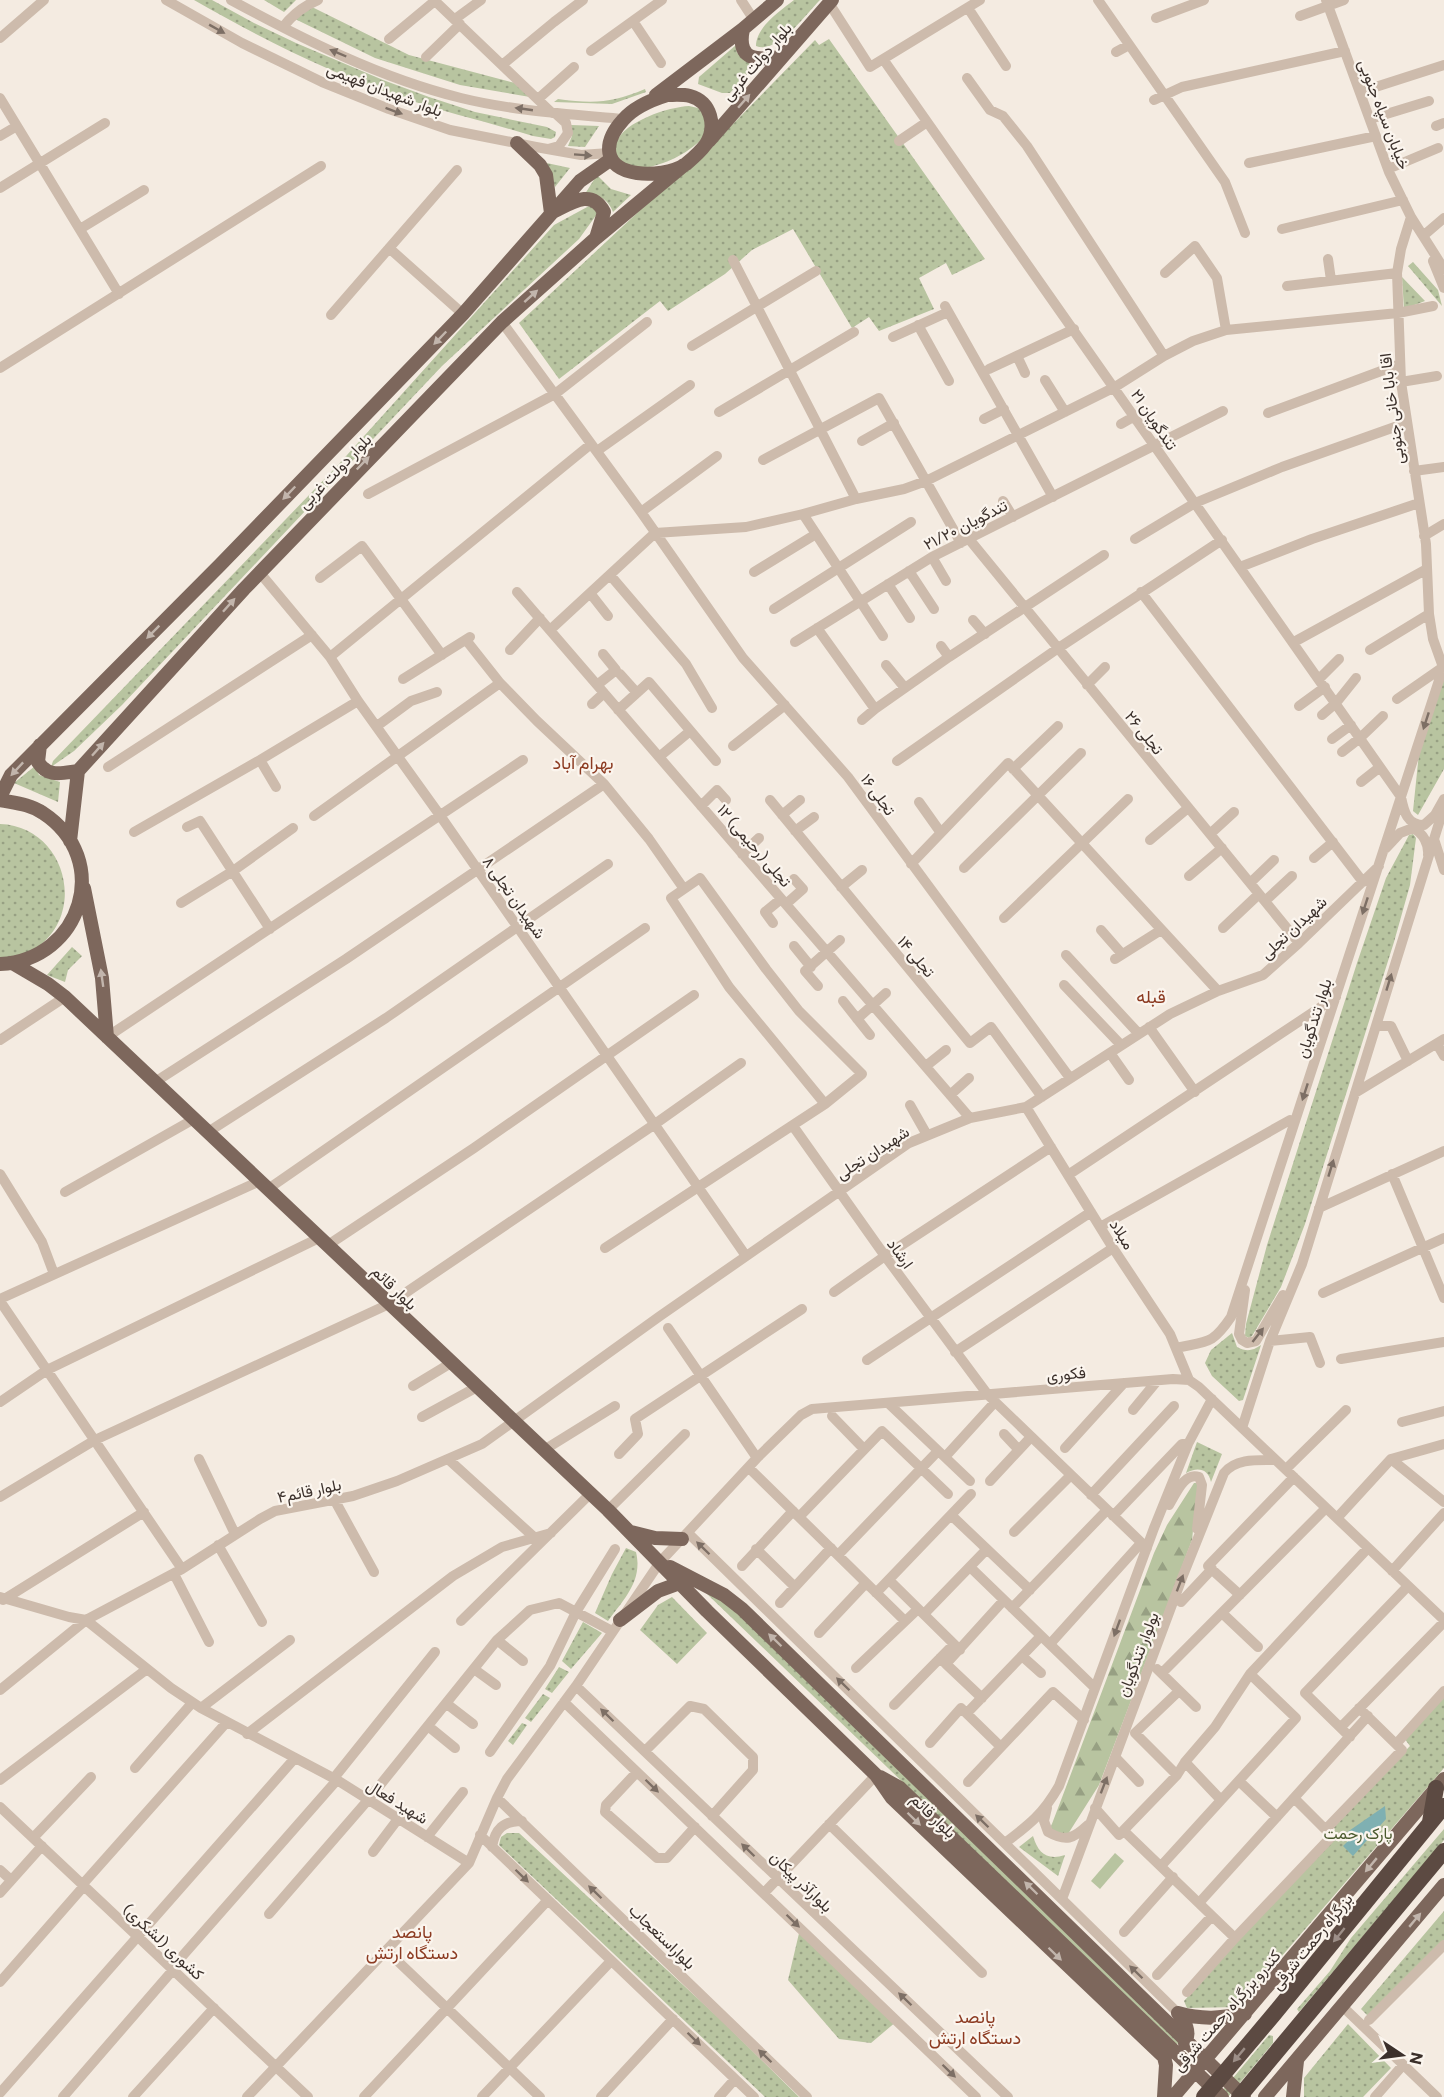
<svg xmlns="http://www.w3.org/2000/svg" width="1444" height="2097" font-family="Commissioner,Vazirmatn,sans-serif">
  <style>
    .grass { fill: url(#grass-dots) }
    .forest { fill: url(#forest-firs) }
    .garden { fill: #b8c4a0 }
    .water { fill: #7fb0b2 }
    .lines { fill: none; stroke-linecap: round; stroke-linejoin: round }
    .minor { stroke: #cdbbac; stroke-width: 10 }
    .major { stroke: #7d675c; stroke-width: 14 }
    .highway { stroke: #5c4a42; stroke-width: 16 }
    .oneway { fill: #7d6f65 }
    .oneway2 { fill: #c2b5ac }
    .oneway3 { fill: #9c8e87 }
    .labels { text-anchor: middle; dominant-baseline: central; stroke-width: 4.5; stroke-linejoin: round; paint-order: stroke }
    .street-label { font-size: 16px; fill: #3b302b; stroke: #fbf5ee }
    .park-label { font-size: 16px; fill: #4a5a2e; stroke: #fbf5ee }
    .neighbourhood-label { font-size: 18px; fill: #8c3b22; stroke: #fbf5ee }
  </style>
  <defs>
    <pattern id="grass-dots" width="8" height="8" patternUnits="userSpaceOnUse" patternTransform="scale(1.5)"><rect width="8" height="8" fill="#b8c4a0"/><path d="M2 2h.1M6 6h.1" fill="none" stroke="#97a083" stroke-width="1.8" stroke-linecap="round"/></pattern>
    <pattern id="forest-firs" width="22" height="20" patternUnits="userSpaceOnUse" patternTransform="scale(1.5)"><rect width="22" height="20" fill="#b8c4a0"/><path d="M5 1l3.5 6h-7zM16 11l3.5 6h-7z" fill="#97a083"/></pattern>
  </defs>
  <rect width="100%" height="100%" fill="#f4ebe1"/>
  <path class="grass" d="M194 0H212L254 23 296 43 383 80 429 97 475 112 547 127 556 132 555 137 551 139 533 136C491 123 448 113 406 99 332 74 262 39 194 0Z
    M264 0H296L284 12Z
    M794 0H820C806 14 777 55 756 46 756 27 780 11 794 0Z
    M312 7 409 55 515 83 530 97 460 85 375 58 295 19Z
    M829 39 985 259 952 275 946 263 919 278 934 309 879 331 869 317 852 328 793 229 752 250 725 274 668 311 660 301 559 379 519 323 737 120 815 40 819 45Z
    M736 45 737 53 756 64 730 93H722L698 84 699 77Z
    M645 89 646 92 612 104 554 102 558 99C594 104 612 103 645 89Z
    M689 106 698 108 706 117 705 136C686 156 660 167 632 170L616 157C616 153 615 147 616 143 624 121 669 107 689 106Z
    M571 125 599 126 585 147 568 146 572 136Z
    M542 162 570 168 555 187 551 176Z
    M597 175 611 189 631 195 613 212C607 197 598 195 583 197Z
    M589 206 596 209 597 214 579 239 442 366 122 705 74 751 51 767 53 761 338 465 554 225Z
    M1413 262 1438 290 1442 306 1408 266Z
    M1402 277 1425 301 1404 309Z
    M1444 677V769L1418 815 1413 811 1419 753Z
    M35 766 39 775 60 782 58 802 14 783Z
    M0 824C63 826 88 908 39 946 27 955 14 957 0 959Z
    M1413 834 1416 838 1410 885 1394 942 1305 1224 1281 1287 1252 1336 1249 1338 1245 1336 1246 1324 1267 1245 1357 963 1386 878 1409 835Z
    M72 947 82 956 68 970 65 982 47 975Z
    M1232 1333 1237 1347C1247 1352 1252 1351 1261 1345L1243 1400 1239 1401 1212 1376 1205 1363 1211 1350Z
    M1197 1442 1222 1454 1211 1482C1208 1468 1197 1467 1186 1473Z
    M626 1548 636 1552C643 1581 624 1599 608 1621L595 1613 612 1574Z
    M706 1593 723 1598 1180 2043 1173 2045 1096 1968Z
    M672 1597 707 1633 677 1664 640 1630 658 1605Z
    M583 1622 602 1633 571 1669 562 1661Z
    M559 1667 569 1672 552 1693 545 1689Z
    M543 1694 550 1698 531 1722 525 1718Z
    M1444 1696V1768L1238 2007 1187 2008 1184 2001 1332 1836 1335 1829 1332 1826 1410 1746 1404 1738Z
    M522 1723 527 1725 513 1745 508 1741Z
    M1444 1829V1840L1299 2012 1297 2009 1330 1971 1351 1938Z
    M507 1833H519L721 2020 799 2097H765L499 1845 501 1837Z
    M1033 1836C1038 1853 1047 1861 1065 1855L1058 1876 1019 1847Z
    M1444 1911V1940L1369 2017 1361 2009Z
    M800 1929 897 2021 871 2043 839 2039 788 1980Z
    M1348 2024 1391 2068 1363 2097H1304V2078Z
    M1269 2035 1273 2036V2043L1228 2097H1217Z"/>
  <path class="forest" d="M1194 1483H1198L1192 1540 1099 1785 1068 1834 1060 1835 1050 1829 1066 1787 1154 1553 1167 1525Z"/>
  <path class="garden" d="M1115 1853 1124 1861 1100 1889 1091 1881Z"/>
  <path class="water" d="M1385 1806 1386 1819 1353 1856 1343 1846 1348 1841 1343 1835Z"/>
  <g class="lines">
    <path class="minor" d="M166 0 242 43 322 82 389 109 450 130 536 147 581 155 609 153
      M231 0C303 39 380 78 461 98 514 111 569 114 624 119
      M741 0 754 20
      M1098 0 1225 182 1245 233
      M1326 0 1389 172 1411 217 1444 269
      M435 1 552 113
      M829 3 870 67 980 0
      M968 8 1006 66
      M1300 16 1344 0
      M1156 18 1204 0
      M455 19 481 0
      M633 21 661 63
      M283 27C293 14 303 6 318 0
      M0 38 44 0
      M389 39 436 0
      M591 51 662 0
      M1116 52 1129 45
      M426 57 460 24
      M883 59 1401 797C1404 812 1407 825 1424 825L1435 815 1444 799
      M502 65 554 22 583 0
      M967 78 990 110 1003 116 1027 146 1164 356
      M1360 92 1444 65
      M0 98 119 294
      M538 99 574 67
      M1154 100 1182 87 1345 51
      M1370 119 1429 101
      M1436 126 1444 123
      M0 136 17 126
      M899 141 927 122
      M548 149 559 146 568 133 566 123 555 113
      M1249 163 1376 136
      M1388 169 1438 148
      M0 188 105 123
      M80 229 144 190
      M1282 229 1403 200
      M1423 236 1444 218
      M389 248 463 314
      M1328 259 1331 280
      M733 260 856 499
      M1433 261 1444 288
      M1165 273 1195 246 1217 278 1226 330
      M1287 286 1397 273
      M945 306 1053 497
      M331 315 457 170
      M502 322 641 512 743 658 848 777 1070 1078
      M918 325 949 381
      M893 337 948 312
      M692 346 816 271
      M1017 356 1025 373
      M0 368 321 166
      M989 369 1074 329
      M1045 380 1065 412
      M1401 382 1437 376
      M719 412 854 332
      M1268 413 1400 364
      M984 419 1004 409
      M1121 424 1135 416
      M862 441 894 423
      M597 451 690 385
      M763 460 879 398 961 543
      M1414 471 1444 467
      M368 494 555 394 647 322
      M1003 501 1013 517
      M641 512 717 456
      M803 514 883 636
      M655 533 746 527 803 514 856 499 904 489 926 481 1115 387 1164 356 1193 341 1226 330 1398 313 1433 306
      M1424 536 1444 524
      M969 539 1299 943
      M1135 539 1195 503 1282 467 1406 423
      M932 557 946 581
      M1240 567 1312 539 1419 503
      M909 571 934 609
      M754 572 816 534
      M260 573 330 657 358 701 439 814 746 1256
      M610 575 686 664 712 708
      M320 578 362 546 442 655
      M888 584 910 618
      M517 592 970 1118
      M1141 592 1363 882
      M590 593 608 616
      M774 609 911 522
      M973 620 985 634
      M817 628 875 709
      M550 630 655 533
      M466 640 500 683 537 721 604 784 649 839 684 889
      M795 642 932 557 1223 411
      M1294 642 1427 569
      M941 646 949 657
      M510 650 540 618
      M1370 650 1429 614
      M330 657 591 444
      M886 665 905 688
      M620 674 637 693
      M403 679 470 637
      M1319 679 1339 659
      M597 685 616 670 603 654
      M1087 685 1105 667
      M1397 699 1443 667 1433 639 1429 614 1426 544 1401 382 1397 273 1401 249 1411 217
      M592 704 604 693
      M1299 706 1325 687
      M618 710 649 682 716 761
      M1322 715 1336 703 1356 678
      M862 720 875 709 949 657 1104 555
      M377 726 411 701 437 692
      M1332 739 1351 725
      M733 746 785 705
      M1342 752 1360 738 1383 716
      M659 757 689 732
      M260 760 276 787
      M897 761 1057 649 1222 540
      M108 767 312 635
      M1013 769 1058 726
      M1361 782 1380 767
      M770 800 970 1043 991 1027 1042 1097
      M919 802 941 833
      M701 806 717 790 726 800
      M782 815 800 800
      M314 816 500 683
      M187 827 200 821 270 929
      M795 831 814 817
      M134 832 260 760 358 701
      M1210 834 1234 812
      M1434 839 1444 870
      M1150 840 1188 808
      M1386 848 1400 833 1413 828C1423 833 1429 844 1428 855
      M742 854 759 838
      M1314 858 1333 842
      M911 864 1008 763 1218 991
      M964 868 1081 753
      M1189 876 1222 848
      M1250 883 1274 860
      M841 887 862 870
      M1265 901 1292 876
      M181 903 233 871 293 828
      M786 904 803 889 794 879
      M1004 918 1128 799
      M773 923 765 912 781 899
      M1223 928 1259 894
      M1101 930 1122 954
      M794 946 811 967
      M1066 955 1139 1034
      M1115 959 1161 930
      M1064 985 1121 1045
      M818 986 805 971 840 940
      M843 1001 870 1035
      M857 1019 886 993
      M1376 1026H1391L1408 1061
      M1149 1027 1195 1092
      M107 1037 523 760
      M0 1040 65 997
      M1437 1044 1444 1056
      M1110 1053 1129 1080
      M926 1066 946 1050
      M155 1082 346 959 604 784
      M1355 1093 1444 1039
      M950 1095 969 1078
      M910 1105 927 1135
      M1026 1107 1113 1248 1170 1334 1189 1380
      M793 1126 885 1256 988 1395 1147 1548
      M208 1132 386 1018 608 864
      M0 1174 42 1242 54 1274
      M1392 1174 1444 1298
      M1068 1175 1336 997
      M268 1189 645 928
      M65 1192 194 1119
      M1319 1208 1444 1151
      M1100 1227 1290 1120
      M328 1245 474 1148 694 995
      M605 1248 825 1104 862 1074 799 1011 766 969 700 878 671 898 729 987 825 1104
      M1245 1290 1239 1334 1242 1340 1247 1343 1256 1341 1283 1295
      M834 1292 885 1256 1051 1147
      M1323 1293 1444 1238
      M0 1299 260 1181
      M0 1301 182 1569
      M668 1328 757 1458
      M1270 1341 1310 1337 1320 1363
      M1176 1348C1208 1341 1212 1345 1231 1317L1444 665
      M955 1352 1113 1248
      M1341 1359 1444 1342
      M867 1360 1091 1212
      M413 1386 451 1363
      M0 1402 47 1370 319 1238
      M888 1403 970 1481
      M1133 1410 1157 1381
      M832 1416 864 1449
      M422 1417 477 1387
      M1402 1422 1444 1411
      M1242 1428 1270 1341 1302 1264 1444 807
      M1004 1434 1019 1450
      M1065 1448 1124 1383
      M544 1450 615 1406
      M619 1454 638 1434 635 1419 802 1309
      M945 1457 995 1402
      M199 1459 235 1534
      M448 1459 535 1538
      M1391 1459 1444 1502
      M749 1468 905 1621
      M1286 1469 1346 1410
      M990 1481 1031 1437
      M1091 1495 1174 1406
      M0 1497 95 1440 389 1304 655 1124 741 1063
      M334 1499 374 1572
      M1169 1505C1176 1494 1184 1472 1199 1477L1202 1485 1197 1529
      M608 1510 685 1434
      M951 1515 1030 1590
      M1113 1516 1182 1444H1188
      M799 1517 882 1431 948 1494
      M1337 1518 1391 1459 1444 1444
      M1014 1532 1071 1475
      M688 1533 1178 2013
      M218 1545 262 1622
      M756 1549 795 1587
      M838 1555 938 1451
      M742 1566 793 1511
      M970 1567 1095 1688
      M1392 1571 1444 1513
      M174 1574 209 1642
      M889 1580 960 1650
      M876 1593 971 1494
      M1240 1595 1208 1566 1294 1477
      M0 1597 69 1617 86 1620 171 1688 201 1708 337 1780 469 1863
      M3 1600 144 1512
      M1181 1602 1212 1569
      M780 1603 831 1548
      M1012 1608 1107 1510
      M1222 1613 1258 1647
      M924 1614 987 1549
      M461 1621 590 1494
      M819 1633 866 1583
      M497 1640 523 1661
      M1050 1644 1141 1543
      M1022 1656 1041 1673
      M940 1658 946 1664 1004 1600
      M946 1664 982 1698
      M856 1668 918 1609
      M474 1669 496 1685
      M1157 1669 1196 1707
      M1162 1673 1326 1508
      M576 1686 1008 2097
      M0 1690 86 1620 182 1569 260 1519 275 1511 353 1496 397 1481 482 1444 660 1316 909 1143 970 1118 1026 1107 1170 1014 1218 991 1263 975 1299 943 1379 866
      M564 1702 976 2097
      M447 1704 473 1724
      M894 1705 954 1644
      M201 1708 290 1640
      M967 1713 1041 1636
      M428 1726 455 1748
      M1341 1727 1444 1622
      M247 1734 453 1576 502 1547 551 1533
      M1350 1737 1305 1693 1408 1586
      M930 1743 961 1708 1001 1747
      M1396 1744 1444 1691
      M645 1751 690 1706 704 1709 753 1757V1770L712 1816
      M490 1752 550 1666 576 1612 615 1549
      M1115 1757 1139 1782
      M1185 1762 1221 1800
      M135 1768 192 1703
      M637 1772 606 1805 605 1812 657 1858H667L695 1827
      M1177 1775 1135 1733 1179 1691
      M334 1778 435 1652
      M0 1780 147 1669
      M1239 1781 1277 1817
      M968 1782 1053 1692 1084 1720
      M497 1798 807 2097
      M0 1807 308 2097
      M1047 1808 1044 1821 1048 1832C1066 1842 1073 1839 1088 1825
      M1095 1808 1119 1835 1177 1775 1185 1762 1215 1727 1250 1674 1368 1548
      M829 1824 982 1973
      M1326 1829 1402 1750 1359 1708
      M1124 1831 1235 1938
      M480 1835 754 2097
      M427 1837 463 1792
      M33 1838 91 1777
      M1005 1843C1030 1824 1043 1814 1059 1786L1154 1528 1188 1444 1212 1399
      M492 1847C495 1829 503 1821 522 1821
      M373 1852 398 1819
      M1161 1866 1296 1718 1250 1674
      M0 1870 11 1880
      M82 1885 226 1723
      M0 1893 42 1846
      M764 1893 876 1775
      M1062 1899 1182 1578 1224 1473C1236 1458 1258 1460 1276 1460
      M1199 1903 1368 1716
      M269 1914 368 1800 497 1640 530 1610 559 1603 612 1631
      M1124 1932 1173 1877
      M386 1950 540 2097
      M171 1969 337 1780
      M1157 1975 1212 1916
      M0 1982 84 1886
      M1187 1992 1235 1938 1332 1836 1294 1798
      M1342 2006 1437 2097
      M1369 2020 1444 1945
      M0 2093 295 1758
      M63 2097 173 1970
      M133 2097 214 2008
      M247 2097 469 1863 497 1798 507 1779 576 1686 660 1562 757 1458 801 1415 812 1409 1173 1379 1189 1380 1199 1387 1444 1620
      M364 2097 548 1900
      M482 2097 611 1961
      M601 2097 673 2019
      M719 2097 735 2079
      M1375 2097 1403 2065"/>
    <path class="major" d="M743 29C736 62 758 60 782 57
      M656 95 743 29 777 0
      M667 95C674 95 682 94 690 96 711 101 717 127 706 144 701 151 692 159 686 164 673 173 651 175 637 173 602 168 603 142 623 120 634 107 651 100 667 95Z
      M709 141 832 0
      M517 143 540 165 546 175 551 213C570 204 591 187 604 212L596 238
      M40 745 38 762C48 778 62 773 78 771
      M0 797 11 775 220 565 463 314 580 181 610 160
      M0 800C15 803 30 804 43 813 113 859 82 960 0 964
      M70 841 78 771 244 589 502 322 596 238 684 165
      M84 888 102 978 107 1037
      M14 964 48 984 65 997 608 1510 707 1611 876 1775 892 1798 1164 2057 1166 2065 1164 2097
      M631 1532 655 1538 682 1539
      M670 1567 724 1595 742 1609 1244 2097
      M620 1620 658 1591 680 1583
      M880 1777 900 1788 1222 2097
      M1178 2013C1185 2022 1191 2032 1185 2043
      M1178 2013C1203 2020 1220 2018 1245 2014
      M1173 2097 1444 1779
      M1265 2097 1444 1885
      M1293 2097 1297 2061"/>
    <path class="highway" d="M1430 1822 1436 1788
      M1204 2097 1274 2014 1444 1806
      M1239 2097 1444 1851"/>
  </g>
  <defs><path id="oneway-solid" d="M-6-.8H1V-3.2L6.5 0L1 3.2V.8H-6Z" transform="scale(1.5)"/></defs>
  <g class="oneway">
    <use href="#oneway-solid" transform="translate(217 29) rotate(29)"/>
    <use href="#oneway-solid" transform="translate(338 53) rotate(-157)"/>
    <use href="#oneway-solid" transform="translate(524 109) rotate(-172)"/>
    <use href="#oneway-solid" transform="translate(394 111) rotate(20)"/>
    <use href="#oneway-solid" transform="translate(583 155) rotate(4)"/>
    <use href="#oneway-solid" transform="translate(1426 721) rotate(108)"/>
    <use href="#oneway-solid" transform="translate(1365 906) rotate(108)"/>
    <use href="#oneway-solid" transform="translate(1389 982) rotate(-73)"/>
    <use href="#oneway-solid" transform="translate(1305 1092) rotate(108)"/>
    <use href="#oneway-solid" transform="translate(1331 1168) rotate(-73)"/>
    <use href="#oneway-solid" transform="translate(1258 1335) rotate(-52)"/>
    <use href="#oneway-solid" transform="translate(703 1548) rotate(-136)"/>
    <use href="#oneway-solid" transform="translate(1180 1583) rotate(-69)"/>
    <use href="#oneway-solid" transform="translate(1117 1628) rotate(110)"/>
    <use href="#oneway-solid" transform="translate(843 1684) rotate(-136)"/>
    <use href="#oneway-solid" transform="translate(607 1715) rotate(-136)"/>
    <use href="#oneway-solid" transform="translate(1104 1785) rotate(-69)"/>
    <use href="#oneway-solid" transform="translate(652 1786) rotate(44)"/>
    <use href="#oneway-solid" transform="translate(982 1821) rotate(-136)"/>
    <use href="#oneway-solid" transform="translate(748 1850) rotate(-136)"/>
    <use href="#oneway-solid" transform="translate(522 1876) rotate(44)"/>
    <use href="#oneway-solid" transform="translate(595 1892) rotate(-136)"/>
    <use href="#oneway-solid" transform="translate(793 1921) rotate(44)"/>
    <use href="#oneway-solid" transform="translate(1136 1972) rotate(-136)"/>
    <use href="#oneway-solid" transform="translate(905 1999) rotate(-136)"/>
    <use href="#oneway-solid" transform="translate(694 2039) rotate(44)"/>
    <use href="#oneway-solid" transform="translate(765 2056) rotate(-136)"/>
    <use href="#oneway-solid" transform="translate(949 2071) rotate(44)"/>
  </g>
  <g class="oneway2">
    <use href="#oneway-solid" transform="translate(744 101) rotate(-49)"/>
    <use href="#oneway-solid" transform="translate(531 296) rotate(-42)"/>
    <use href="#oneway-solid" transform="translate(440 338) rotate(134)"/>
    <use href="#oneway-solid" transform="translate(363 463) rotate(-46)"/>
    <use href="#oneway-solid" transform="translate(289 493) rotate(134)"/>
    <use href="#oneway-solid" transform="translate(229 605) rotate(-48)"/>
    <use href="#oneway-solid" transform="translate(153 632) rotate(135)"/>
    <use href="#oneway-solid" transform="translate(98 749) rotate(-48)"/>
    <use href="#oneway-solid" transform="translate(17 769) rotate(133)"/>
    <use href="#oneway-solid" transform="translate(102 978) rotate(-98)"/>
    <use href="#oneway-solid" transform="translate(775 1640) rotate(-136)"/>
    <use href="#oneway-solid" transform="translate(914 1819) rotate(44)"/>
    <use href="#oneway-solid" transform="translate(1371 1865) rotate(130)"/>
    <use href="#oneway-solid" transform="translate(1031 1888) rotate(-136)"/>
    <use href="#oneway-solid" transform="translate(1415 1920) rotate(-50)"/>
    <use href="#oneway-solid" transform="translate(1055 1954) rotate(44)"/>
  </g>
  <g class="oneway3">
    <use href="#oneway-solid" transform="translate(1339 1935) rotate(129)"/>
    <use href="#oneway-solid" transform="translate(1239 2055) rotate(130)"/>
  </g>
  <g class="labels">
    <g class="street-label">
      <text transform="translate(756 61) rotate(-49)">بلوار دولت غربی</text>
      <text transform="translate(385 89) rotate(21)">بلوار شهیدان فهیمی</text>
      <text transform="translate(1385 114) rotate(69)">خیابان سپاه جنوبی</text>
      <text transform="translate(1391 409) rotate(-97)">اقا بابا خانی جنوبی</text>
      <text transform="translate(1155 419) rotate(56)">۲۱ تندگویان</text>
      <text transform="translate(334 471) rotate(-46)">بلوار دولت غربی</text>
      <text transform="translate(965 524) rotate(-27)">۲۱/۲۰ تندگویان</text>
      <text transform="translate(1145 732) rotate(51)">۲۶ تجلی</text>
      <text transform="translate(879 794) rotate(54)">۱۶ تجلی</text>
      <text transform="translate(755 845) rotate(49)">۱۲ تجلی (رحیمی)</text>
      <text transform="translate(515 897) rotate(55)">شهیدان تجلی ۸</text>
      <text transform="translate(1293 927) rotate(-43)">شهیدان تجلی</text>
      <text transform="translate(917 956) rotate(50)">تجلی ۱۴</text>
      <text transform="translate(1313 1018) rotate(-72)">بلوار تندگویان</text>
      <text transform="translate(872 1152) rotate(-33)">شهیدان تجلی</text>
      <text transform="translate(1123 1234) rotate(58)">میلاد</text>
      <text transform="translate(901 1253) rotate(54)">ارشاد</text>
      <text transform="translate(395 1287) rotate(44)">بلوار قائم</text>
      <text transform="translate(1066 1373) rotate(-5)">فکوری</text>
      <text transform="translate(309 1490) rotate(-12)">بلوار قائم۴</text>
      <text transform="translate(1137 1654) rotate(-69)">بولوار تندگویان</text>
      <text transform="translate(398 1801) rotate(32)">شهید فعال</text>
      <text transform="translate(934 1815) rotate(44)">بلوار قائم</text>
      <text transform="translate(802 1881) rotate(44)">بلوارآذر پیکان</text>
      <text transform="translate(663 1936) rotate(44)">بلواراستعجاب</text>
      <text transform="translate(164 1941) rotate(43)">کشوری (لشکری)</text>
      <text transform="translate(1311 1941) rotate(-51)">بزرگراه رحمت شرقی</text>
      <text transform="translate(1226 2010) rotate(-49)">کندرو بزرگراه رحمت شرقی</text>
    </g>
    <g class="park-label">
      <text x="1358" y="1832">پارک رحمت</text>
    </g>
    <g class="neighbourhood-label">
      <text x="583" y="762">بهرام آباد</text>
      <text x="1151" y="996">قبله</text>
      <text x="412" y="1931">پانصد<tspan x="412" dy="21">دستگاه ارتش</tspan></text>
      <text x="975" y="2016">پانصد<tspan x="975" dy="21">دستگاه ارتش</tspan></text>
    </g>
  </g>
  <g transform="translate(1402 2055) rotate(103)" stroke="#fbf5ee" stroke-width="4.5" paint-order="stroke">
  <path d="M0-4.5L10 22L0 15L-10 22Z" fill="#3b302b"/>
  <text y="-9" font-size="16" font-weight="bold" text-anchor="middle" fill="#3b302b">N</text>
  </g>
</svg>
